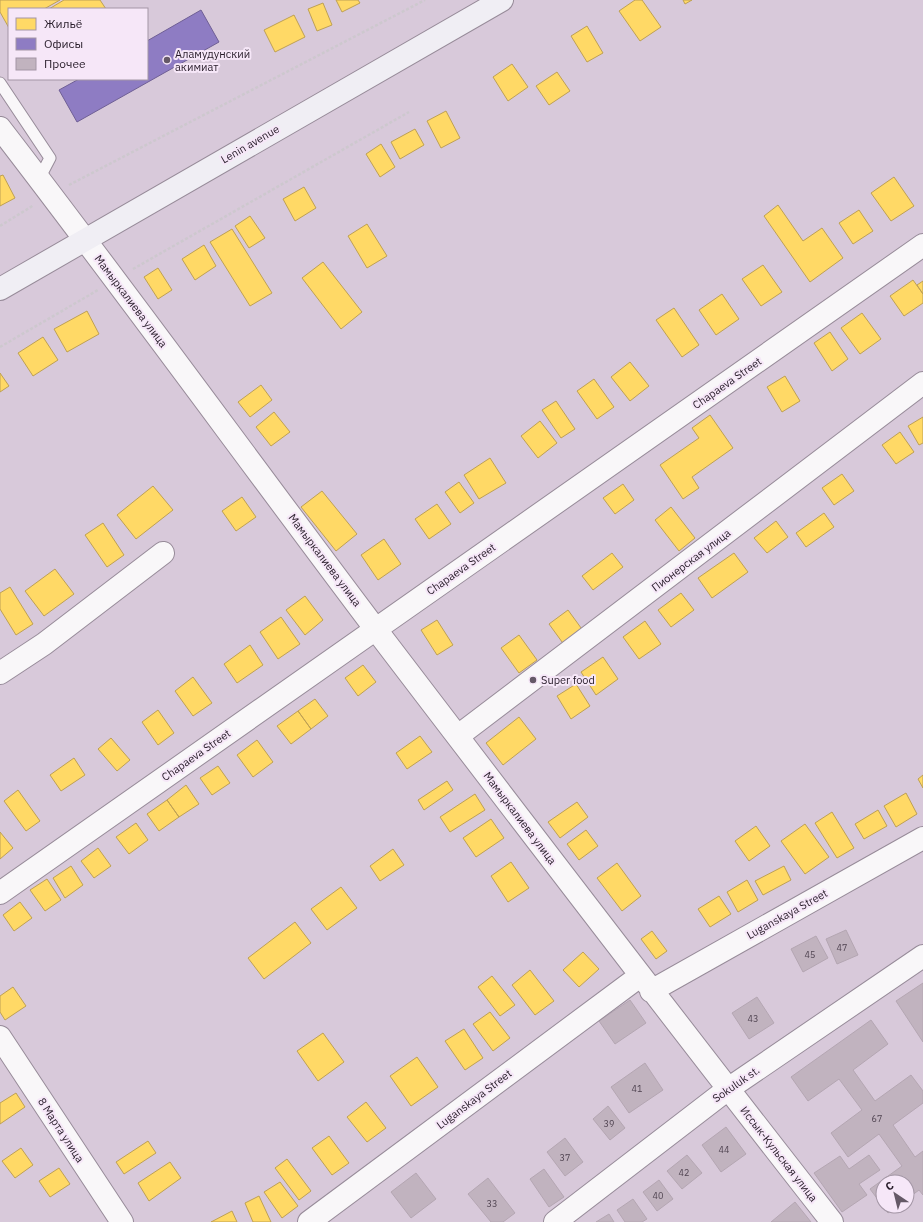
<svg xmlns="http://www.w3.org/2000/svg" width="923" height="1222" font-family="'IBM Plex Sans',sans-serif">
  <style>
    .homes { fill: #ffd966; stroke: #bea054 }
    .offices { fill: #8e7cc3; stroke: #6f5f95 }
    .building { fill: #c1b3bf; stroke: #b4a6b2 }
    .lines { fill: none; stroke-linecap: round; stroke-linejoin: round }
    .service-casing { stroke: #978b99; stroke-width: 13 }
    .minor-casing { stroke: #978b99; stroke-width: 24 }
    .secondary-casing { stroke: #978b99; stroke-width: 24 }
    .path { stroke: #cdc8ce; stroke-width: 2.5; stroke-dasharray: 3 2; stroke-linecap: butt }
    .service { stroke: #f9f7f9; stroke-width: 11 }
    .minor { stroke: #f9f7f9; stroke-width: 22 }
    .secondary { stroke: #f0eef4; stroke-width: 22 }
    .poi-dot { fill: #655967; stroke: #f6e7f8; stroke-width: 1.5 }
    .labels { text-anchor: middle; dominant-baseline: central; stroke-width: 4; stroke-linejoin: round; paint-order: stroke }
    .number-label { font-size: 9px; fill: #504451 }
    .poi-label { font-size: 11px; fill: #271c29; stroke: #f6e7f8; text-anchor: start }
    .street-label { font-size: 11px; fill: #271c29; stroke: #f6e7f8 }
  </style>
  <rect width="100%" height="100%" fill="#d8c9da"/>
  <path class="homes" d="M0 0H60L44 9H9V28L0 12Z
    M64 0H100L106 9H49Z
    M336 0H358L360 3 342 12Z
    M635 0H642L661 27 640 41 619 11Z
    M683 0H692L685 4Z
    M323 3 332 25 317 31 308 9Z
    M294 15 305 37 275 52 264 30Z
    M587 26 603 53 587 62 571 36Z
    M512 64 528 87 508 101 493 77Z
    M557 72 570 91 549 105 536 86Z
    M446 111 460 138 441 148 427 121Z
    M415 129 424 145 400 159 391 142Z
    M381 144 395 167 380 177 366 154Z
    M3 175 15 198 0 206V176Z
    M894 177 914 206 891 221 871 193Z
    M304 187 316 208 295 221 283 199Z
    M778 205 803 241 822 228 843 258 810 282 764 216Z
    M859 210 873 231 853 244 839 223Z
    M250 216 265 238 249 248 235 226Z
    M367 224 387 256 367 268 348 236Z
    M232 229 272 293 250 306 210 242Z
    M204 245 216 266 195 280 182 259Z
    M323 262 362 312 341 329 302 278Z
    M763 265 782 292 761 306 742 279Z
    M158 268 172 290 158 299 144 277Z
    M913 280 923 294V303L904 316 890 296Z
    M923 281V294L917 285Z
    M722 294 739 319 716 335 699 310Z
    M674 308 699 345 682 357 656 320Z
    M87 311 99 334 67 352 54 329Z
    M862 313 881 339 860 354 841 328Z
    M830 332 848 359 832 371 814 343Z
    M43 337 58 360 33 376 18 353Z
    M630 362 649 386 630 401 611 377Z
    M0 373 9 386 0 392Z
    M785 376 800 401 782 412 767 387Z
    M594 379 614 407 597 419 577 391Z
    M261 385 272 400 250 417 238 402Z
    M556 401 575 429 561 438 542 410Z
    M274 412 290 432 271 446 256 427Z
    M710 415 733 448 692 477 699 488 683 499 660 465 699 438 692 428Z
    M923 417V443L919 445 908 426Z
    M540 421 557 443 538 458 521 436Z
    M900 432 914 452 896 464 882 445Z
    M490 458 506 483 479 499 464 475Z
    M842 474 854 491 834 505 822 488Z
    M459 482 474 503 460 513 445 492Z
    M623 484 634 500 615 514 603 498Z
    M153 486 173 510 136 539 117 515Z
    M322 491 357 534 336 551 301 507Z
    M242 497 256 517 236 531 222 511Z
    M437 504 451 524 429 539 415 519Z
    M671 507 695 538 679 551 655 520Z
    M824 513 834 527 806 547 796 533Z
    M776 521 788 537 767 553 754 538Z
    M103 523 124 555 107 567 85 535Z
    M384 539 401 564 378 580 361 555Z
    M612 553 623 567 593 590 582 576Z
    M734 553 748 572 712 598 698 578Z
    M55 569 74 594 44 616 25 591Z
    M10 587 33 624 16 635 0 609V593Z
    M681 593 694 610 671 627 658 610Z
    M305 596 323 620 305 635 286 610Z
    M568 610 584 632 565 646 549 624Z
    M281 617 300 644 278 659 260 632Z
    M437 620 453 645 437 655 421 630Z
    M645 621 661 644 639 659 623 637Z
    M519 635 537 660 519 673 501 648Z
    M250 645 263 665 237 683 224 664Z
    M603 657 618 679 596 695 581 672Z
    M363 665 376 682 358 696 345 678Z
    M193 677 212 703 193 716 175 691Z
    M576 684 590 706 571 719 557 696Z
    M315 699 328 716 311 729 298 711Z
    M158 710 174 733 158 745 142 722Z
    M298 711 311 729 291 744 277 726Z
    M519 717 536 739 503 765 486 743Z
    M420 736 432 752 407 769 396 753Z
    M111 738 130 760 117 771 98 749Z
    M257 740 273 762 253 777 237 755Z
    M74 758 85 775 61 791 50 775Z
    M218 766 230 783 212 795 200 778Z
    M923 775V788L918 779Z
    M447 781 453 790 424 810 418 800Z
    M186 785 199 804 179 817 167 800Z
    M18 790 40 821 26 831 4 801Z
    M906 793 917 814 896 827 884 806Z
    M475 794 485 810 450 832 440 817Z
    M167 800 179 817 159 831 147 814Z
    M577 802 588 817 560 838 548 822Z
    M878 810 887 826 864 839 855 824Z
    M832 812 854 848 837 858 815 823Z
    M491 819 504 838 476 857 463 838Z
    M136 823 148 840 129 854 116 837Z
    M805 824 829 857 805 874 781 841Z
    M756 826 770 846 749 861 735 841Z
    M586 830 598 846 579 860 567 844Z
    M0 832 13 848 0 859Z
    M98 848 111 866 94 878 81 861Z
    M393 849 404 865 380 881 370 866Z
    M511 862 529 888 508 902 491 876Z
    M617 863 641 896 622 911 597 878Z
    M71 866 83 885 65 898 53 878Z
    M784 866 791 880 763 895 755 881Z
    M47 879 61 900 45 911 30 890Z
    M747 880 758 900 738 912 727 892Z
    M341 887 357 908 327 930 311 909Z
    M719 896 731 914 710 927 698 909Z
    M20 902 32 918 14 931 3 915Z
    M295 922 311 943 264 979 248 958Z
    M652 931 667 951 656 959 641 939Z
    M583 952 599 969 579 987 563 970Z
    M530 970 554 1001 535 1015 512 985Z
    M492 976 515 1005 500 1016 478 987Z
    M13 987 26 1006 5 1020 0 1012V996Z
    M490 1012 510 1038 493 1051 473 1024Z
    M464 1029 483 1058 465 1070 445 1041Z
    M323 1033 344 1062 318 1081 297 1051Z
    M417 1057 438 1087 411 1106 390 1076Z
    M16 1093 25 1107 0 1124V1103Z
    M366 1102 386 1128 367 1142 347 1117Z
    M329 1136 349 1163 332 1175 312 1148Z
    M148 1141 156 1153 124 1174 116 1162Z
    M21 1148 33 1165 15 1178 2 1161Z
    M287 1159 311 1191 299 1200 275 1168Z
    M170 1162 181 1178 149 1201 138 1183Z
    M59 1168 70 1184 50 1197 39 1181Z
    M280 1182 298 1206 282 1218 264 1192Z
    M259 1196 271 1222H253L245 1203Z
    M232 1211 237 1222H211Z"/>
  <path class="offices" d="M201 10 219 42 77 122 59 90 79 79H147V41Z"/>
  <path class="building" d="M846 930 858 955 837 964 826 939Z
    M816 936 828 958 803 972 791 949Z
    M923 983V1042L896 1001Z
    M757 997 774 1023 749 1039 732 1013Z
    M630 1000 646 1023 615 1044 599 1021Z
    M871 1020 888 1044 853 1070 875 1101 911 1075 923 1091V1103L893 1125 915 1157 923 1151V1195L919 1190 907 1199V1182H883V1206H897L888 1213 870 1189 902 1166 879 1134 848 1157 831 1133 862 1110 839 1079 808 1101 791 1077Z
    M645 1063 663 1090 629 1113 611 1087Z
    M608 1106 625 1128 610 1140 593 1119Z
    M726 1127 746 1154 721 1172 702 1145Z
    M565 1138 583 1162 565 1176 547 1152Z
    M687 1155 702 1173 682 1189 667 1171Z
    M869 1155 880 1170 859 1184 867 1195 842 1212 814 1173 840 1156 849 1169Z
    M544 1169 564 1197 549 1207 530 1179Z
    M416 1173 436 1199 411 1218 391 1192Z
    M488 1178 515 1213 503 1222H491L468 1194Z
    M659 1180 673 1199 657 1211 643 1192Z
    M633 1199 647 1219 642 1222H625L617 1210Z
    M795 1202 811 1222H771Z
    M609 1214 614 1222H596Z"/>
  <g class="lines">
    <defs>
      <path id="service" d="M0 83 50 158 39 179"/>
      <path id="minor" d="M0 128C128 294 251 464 377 631 528 829 679 1027 832 1222
        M0 673 44 644 163 553
        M458 736 923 383
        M0 893 923 245
        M651 991 923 838
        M0 1037 122 1222
        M309 1222 640 976
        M555 1222 728 1089 923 956"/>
      <path id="secondary" d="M0 289 502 0"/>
    </defs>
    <use href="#service" class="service-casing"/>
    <use href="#minor" class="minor-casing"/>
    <use href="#secondary" class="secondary-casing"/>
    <path class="path" d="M69 185 425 0
      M0 226 34 205
      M133 269 409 112
      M0 347 98 290"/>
    <use href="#service" class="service"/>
    <use href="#minor" class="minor"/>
    <use href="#secondary" class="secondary"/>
  </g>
  <g class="poi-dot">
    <circle cx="167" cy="60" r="4"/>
    <circle cx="533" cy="680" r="4"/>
  </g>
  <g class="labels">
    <g class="number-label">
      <text x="842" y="947">47</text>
      <text x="810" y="954">45</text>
      <text x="753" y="1018">43</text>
      <text x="637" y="1088">41</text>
      <text x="877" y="1118">67</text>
      <text x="609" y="1123">39</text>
      <text x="724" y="1149">44</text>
      <text x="565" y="1157">37</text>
      <text x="684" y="1172">42</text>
      <text x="658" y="1195">40</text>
      <text x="492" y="1203">33</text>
    </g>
    <g class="poi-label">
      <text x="175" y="54">Аламудунский<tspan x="175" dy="13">акимиат</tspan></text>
      <text x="541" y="680">Super food</text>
    </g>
    <g class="street-label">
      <text transform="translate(250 144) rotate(-30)">Lenin avenue</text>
      <text transform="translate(131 301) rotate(53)">Мамыркалиева улица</text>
      <text transform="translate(727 383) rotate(-35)">Chapaeva Street</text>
      <text transform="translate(325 560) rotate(53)">Мамыркалиева улица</text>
      <text transform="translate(691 560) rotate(-37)">Пионерская улица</text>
      <text transform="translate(461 569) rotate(-35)">Chapaeva Street</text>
      <text transform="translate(196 755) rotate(-35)">Chapaeva Street</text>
      <text transform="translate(520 818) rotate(53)">Мамыркалиева улица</text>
      <text transform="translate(787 914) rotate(-29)">Luganskaya Street</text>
      <text transform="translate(736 1084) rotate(-35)">Sokuluk st.</text>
      <text transform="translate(474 1099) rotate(-37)">Luganskaya Street</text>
      <text transform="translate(61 1130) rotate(57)">8 Марта улица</text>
      <text transform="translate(779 1154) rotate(52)">Иссык-Кульская улица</text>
    </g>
  </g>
  <rect x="8" y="8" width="140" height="72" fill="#f6e7f8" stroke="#a396a5"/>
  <rect x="16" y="18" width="20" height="12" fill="#ffd966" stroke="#a396a5"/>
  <text x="44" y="28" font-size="12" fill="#271c29">Жильё</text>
  <rect x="16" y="38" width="20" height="12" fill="#8e7cc3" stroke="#a396a5"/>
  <text x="44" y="48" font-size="12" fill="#271c29">Офисы</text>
  <rect x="16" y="58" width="20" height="12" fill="#c1b3bf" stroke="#a396a5"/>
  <text x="44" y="68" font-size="12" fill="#271c29">Прочее</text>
  <g transform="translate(895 1194) rotate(325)"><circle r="19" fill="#f6e7f8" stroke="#a396a5"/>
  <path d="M0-3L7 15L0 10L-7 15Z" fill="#655967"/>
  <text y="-6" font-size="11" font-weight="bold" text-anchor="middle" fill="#271c29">С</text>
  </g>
</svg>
